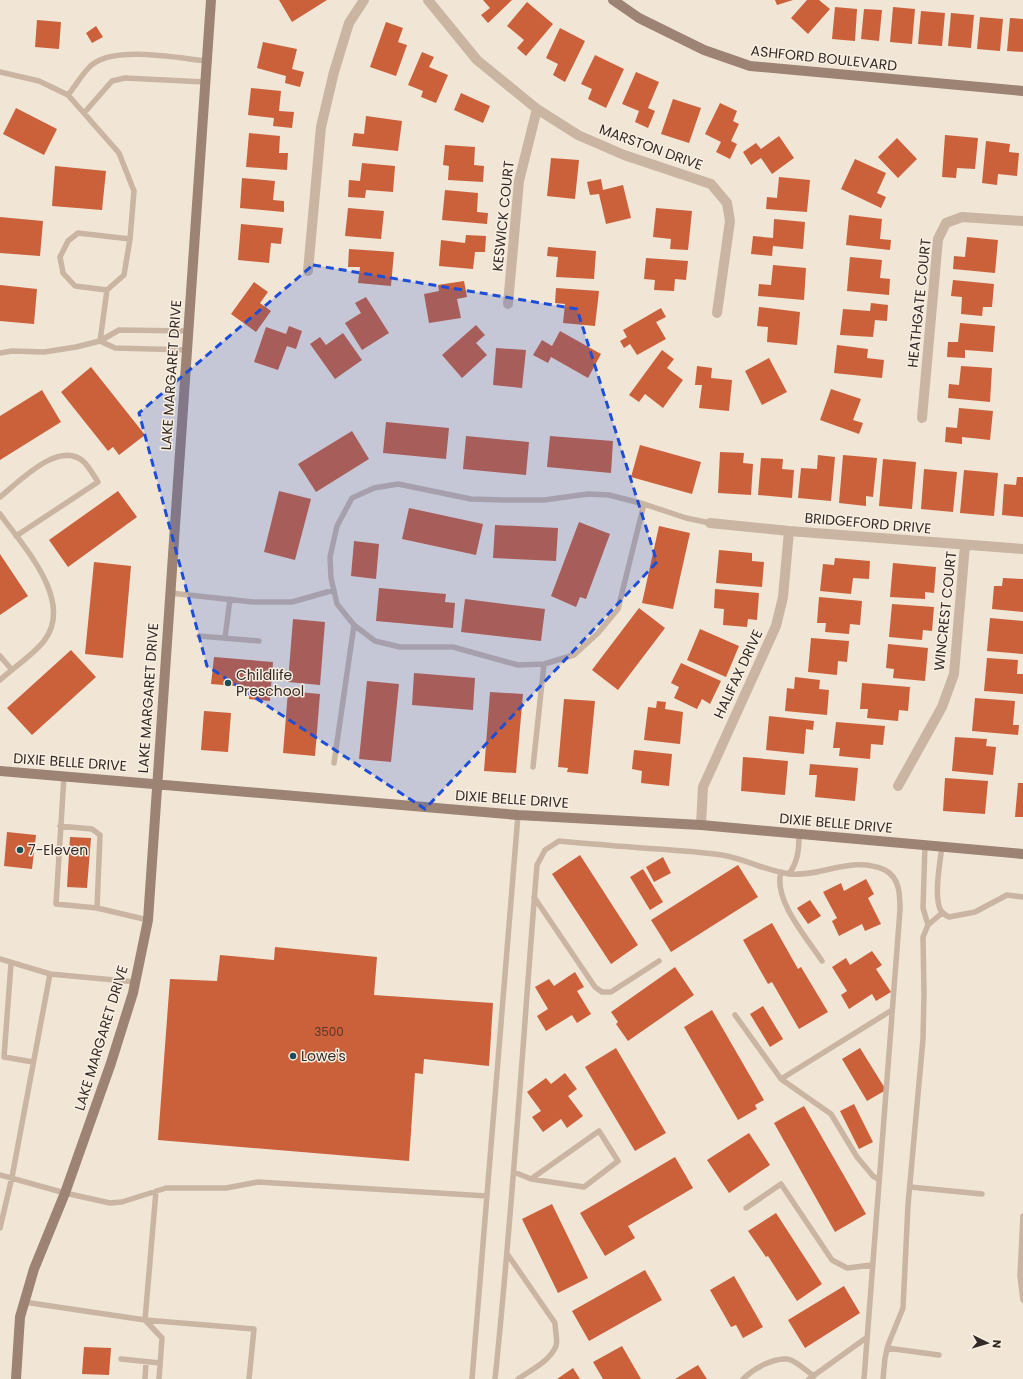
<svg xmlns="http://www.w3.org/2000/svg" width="1023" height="1379" font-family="Poppins,sans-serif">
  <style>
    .building { fill: #ca613b }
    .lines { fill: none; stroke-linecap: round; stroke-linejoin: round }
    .lane { stroke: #c9b5a2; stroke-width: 5.5 }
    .street { stroke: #c9b5a2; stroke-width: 10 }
    .secondary { stroke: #9c8373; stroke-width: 10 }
    .marked { fill: #1d4ed8; fill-opacity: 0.2; stroke: #1d4ed8; stroke-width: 3; stroke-dasharray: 8 5; stroke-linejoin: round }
    .poi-dot { fill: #195055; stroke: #f9efe2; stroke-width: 1.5 }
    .labels { text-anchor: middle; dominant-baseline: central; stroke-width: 3; stroke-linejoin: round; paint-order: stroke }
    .number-label { font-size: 12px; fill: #59382a }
    .street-label { font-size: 14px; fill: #332a25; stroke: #f9efe2 }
    .poi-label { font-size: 14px; fill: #332a25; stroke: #f9efe2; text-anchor: start }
  </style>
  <rect width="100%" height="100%" fill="#f1e5d6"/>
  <path class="building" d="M279 0H327L292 22Z
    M483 0H512L488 23 481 15 490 8Z
    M775 0H793L777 5Z
    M807 0H819L830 9 808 34 791 18Z
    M527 2 553 24 526 56 517 48 524 40 507 26Z
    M835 7 857 9 855 41 832 39Z
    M893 7 915 9 912 44 890 42Z
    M864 9 882 10 879 41 861 39Z
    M921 11 945 13 942 46 918 44Z
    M951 13 974 15 971 48 948 46Z
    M980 17 1003 19 1000 51 977 49Z
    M1010 18 1023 19V52L1007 51Z
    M37 20 61 22 59 49 35 47Z
    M386 22 403 28 398 42 407 45 396 76 370 67Z
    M96 26 103 37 92 43 86 33Z
    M560 28 585 41 565 82 553 75 558 64 546 58Z
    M263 42 297 49 292 69 304 72 300 87 285 83 286 76 257 68Z
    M422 52 434 57 429 67 448 75 436 103 421 97 423 91 408 85Z
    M595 55 624 69 606 108 588 99 592 89 581 84Z
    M636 72 659 82 648 108 655 111 648 128 635 122 639 111 622 104Z
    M251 88 281 91 279 111 294 112 292 128 273 126 274 118 248 115Z
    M461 93 490 106 483 123 454 110Z
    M673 99 701 108 689 143 661 134Z
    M720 103 737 111 733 121 739 124 731 141 737 144 730 159 716 152 721 142 705 134Z
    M16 108 57 129 44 155 3 134Z
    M366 116 402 121 398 151 352 146 354 133 364 134Z
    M249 133 280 136 279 153H288L287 170 246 167Z
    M945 135 978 138 975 169 957 168 956 178 942 177Z
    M779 136 794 158 772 174 761 158 751 165 743 152 756 143 761 149Z
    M897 138 917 159 898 178 878 157Z
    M986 141 1010 144 1009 152 1019 153 1017 176 998 174 997 185 982 183Z
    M445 145 475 147 474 165 484 166 483 182 448 180 449 166 443 165Z
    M551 158 579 160 575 199 547 196Z
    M855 159 886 173 877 193 886 197 881 208 841 189Z
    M362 163 395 166 393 192 366 190 365 198 348 197 349 180 360 181Z
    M55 166 106 171 102 210 52 206Z
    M779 177 810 180 807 212 766 209 767 197 777 198Z
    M242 178 275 181 273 200 284 201V212L240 208Z
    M601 179 603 190 623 185 631 218 606 224 599 194 590 195 587 182Z
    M445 190 478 193 477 212 488 213 487 224 442 220Z
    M348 208 384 211 381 239 345 236Z
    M656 208 692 211 688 250 670 249 671 239 653 237Z
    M849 215 882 219 880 239 891 240 890 250 846 245Z
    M0 217 43 221 40 256 0 253Z
    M774 219 805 222 803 249 773 246 772 256 751 254 753 236 773 238Z
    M241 224 283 228 281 244 271 243 269 263 238 260Z
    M466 235 486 236 485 252H475L473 269 439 266 441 240 465 243Z
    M967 237 998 240 995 273 953 269 954 256 965 257Z
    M548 247 596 251 594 279 556 277 558 257 547 256Z
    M349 249 394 252 391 286 358 283 360 267H348Z
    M850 257 882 260 880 278 890 279 889 295 847 291Z
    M646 258 688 261 686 280 675 279 674 291 654 290 655 280 644 279Z
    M773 265 806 268 804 300 758 296 759 284 771 285Z
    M953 280 994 284 992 307H983L982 316 961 314 962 297 951 296Z
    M464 281 467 297 457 299 461 318 429 323 424 294 439 291 438 285Z
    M254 282 268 292 260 303 271 311 256 332 231 314Z
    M0 285 37 289 34 324 0 321Z
    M556 288 599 291 595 326 563 323 565 304 555 303Z
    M366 297 389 333 362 350 345 323 361 313 355 303Z
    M871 303 888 305 887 321 875 320 873 337 840 335 843 309 870 311Z
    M759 307 800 312 797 345 767 342 768 327 757 326Z
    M661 308 666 317 656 322 666 339 637 355 630 344 624 348 620 341 627 337 623 330Z
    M960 323 995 326 993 352 965 350V358L947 357 948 342H958Z
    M476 325 485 335 476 343 487 355 462 378 442 355Z
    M289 326 302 331 296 349 287 346 278 370 254 362 266 327 286 334Z
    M560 331 601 354 588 378 551 357 548 363 533 355 542 340 552 346Z
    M343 333 362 360 335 379 310 344 320 337 326 345Z
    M837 345 868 349 867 358 884 360 882 378 834 373Z
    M496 348 526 350 522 388 493 385Z
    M662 350 674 359 667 368 683 380 663 408 645 394 639 402 629 395Z
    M769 358 787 392 762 405 745 371Z
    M697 366 712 368 711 378 732 380 729 411 699 408 702 385H695Z
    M961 366 992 368 990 402 948 398 949 384 959 385Z
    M91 367 145 435 119 455 113 447 108 451 61 392Z
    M831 389 861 399 853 420 863 423 859 434 820 420Z
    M42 390 61 422 0 460V416Z
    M959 408 993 411 990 440 962 437V444L945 442 946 427 957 428Z
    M386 422 449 428 446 459 383 453Z
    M352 431 369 459 316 492 298 464Z
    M466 436 529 442 526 475 463 469Z
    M550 436 613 441 611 473 547 467Z
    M640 445 701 462 692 494 631 477Z
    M720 452 744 453 743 463 753 464 751 495 718 493Z
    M818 455 835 457 831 501 798 498 801 468 817 469Z
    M843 455 877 458 873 497 866 496V506L839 503Z
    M761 458 783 459 782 469 794 470 792 498 758 495Z
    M883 459 916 462 912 509 879 506Z
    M924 469 957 472 953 512 921 509Z
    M964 470 998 473 994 516 960 513Z
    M1017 477H1023V517L1002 515 1004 484 1016 485Z
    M118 491 137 517 68 567 49 540Z
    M279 491 311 499 295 560 264 552Z
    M409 508 483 524 476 555 402 539Z
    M579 522 610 534 586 599 580 597 576 607 551 596Z
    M495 525 558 528 556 561 493 558Z
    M659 526 690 533 673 609 642 603Z
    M354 541 379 544 376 579 351 576Z
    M719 550 752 553V561L764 562 762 587 716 583Z
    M0 554 28 596 0 615Z
    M835 558 870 561 869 579 853 578 851 594 820 591 823 564 834 565Z
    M94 562 131 566 123 658 85 654Z
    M893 563 936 567 934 593 925 592V599L890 597Z
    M1003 578 1023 579V612L992 609 994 586H1002Z
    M379 588 446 594 445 602 455 603 453 628 376 621Z
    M715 589 759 593 757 620 748 619 747 627 723 625 724 609 714 608Z
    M819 597 862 601 860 625 850 624 849 634 825 632 826 623H817Z
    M465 599 545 609 541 641 461 632Z
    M892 604 934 607 932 631 923 630 922 640 889 637Z
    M639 608 665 628 618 690 592 670Z
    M990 618 1023 621V654L987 651Z
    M293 619 325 622 320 685 288 682Z
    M700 629 739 646 726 677 687 660Z
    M811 638 849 641 847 662 838 661 837 675 808 672Z
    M888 644 928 648 925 681 893 678 894 669 886 668Z
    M71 650 96 677 32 735 7 708Z
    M214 657 273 662 270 701 249 699 250 687 211 684Z
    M987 658 1018 660 1017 674H1023V694L984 691Z
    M681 663 721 681 710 704 702 699 697 709 674 698 679 687 671 683Z
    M414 673 475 678 473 710 412 705Z
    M795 677 820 680 819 689 829 690 827 715 785 711 787 688 794 689Z
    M367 681 399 684 391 762 359 759Z
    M862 683 910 687 908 711 899 710 898 721 867 718 868 709H860Z
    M288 691 320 694 315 756 283 753Z
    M490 692 523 694 516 773 484 771Z
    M975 698 1015 701 1013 725H1019L1018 735 972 731Z
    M564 699 595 701 588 774 567 772 568 768 558 767Z
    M657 701 666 702 665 709 683 712 680 744 644 740 648 707 656 708Z
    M204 711 231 713 228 752 201 750Z
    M769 716 814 721 813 730 806 729 804 754 766 750Z
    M836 722 885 726 883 745 871 744 870 759 839 756 840 748H833Z
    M955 737 987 739 986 746 996 747 993 775 952 771Z
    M634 750 672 754 669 786 641 783 642 771 632 769Z
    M743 757 788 761 785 795 741 791Z
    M810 764 858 768 855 801 815 797 817 775H809Z
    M945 778 988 781 985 814 943 811Z
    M1018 783H1023V817H1015Z
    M7 832 36 835 32 869 4 866Z
    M70 837 91 838 87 888 67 887Z
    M580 855 638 945 611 964 552 874Z
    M663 857 671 873 654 882 646 867Z
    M738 865 758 897 671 952 651 920Z
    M643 869 663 902 650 910 630 877Z
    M866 879 874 894 868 898 881 924 865 931 862 924 839 936 832 921 837 918 823 892 841 883 844 891Z
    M810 900 821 916 808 924 797 908Z
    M772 923 798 969 801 967 828 1012 799 1029 772 982 768 984 743 940Z
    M275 947 377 957 374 995 493 1003 489 1066 424 1059 423 1074 415 1073 409 1161 158 1140 170 979 217 981 220 955 274 960Z
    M872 951 882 965 876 969 891 992 876 1001 872 994 849 1009 841 995 847 991 832 967 846 958 850 965Z
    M675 967 694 995 628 1041 616 1024 618 1022 611 1012Z
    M575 972 584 987 577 991 591 1014 577 1023 572 1015 546 1031 537 1016 548 1009 535 987 549 979 554 986Z
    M763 1006 783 1039 770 1047 750 1014Z
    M712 1010 764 1100 755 1105 757 1109 738 1120 684 1027Z
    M616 1048 666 1133 635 1151 585 1067Z
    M860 1048 886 1090 867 1101 842 1059Z
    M565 1073 577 1089 568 1096 583 1116 567 1128 561 1119 543 1132 532 1117 541 1111 527 1092 546 1078 551 1084Z
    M854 1104 873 1142 859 1149 840 1111Z
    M804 1106 866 1214 835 1232 774 1123Z
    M749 1133 770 1165 729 1193 707 1160Z
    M675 1157 693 1188 628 1226 635 1238 605 1256 580 1213Z
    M552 1204 588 1278 558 1293 522 1219Z
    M776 1213 822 1284 797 1301 768 1256 766 1257 748 1231Z
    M645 1270 662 1300 589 1341 572 1311Z
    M734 1276 763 1327 743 1338 736 1325 731 1327 710 1290Z
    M844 1286 860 1313 805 1348 788 1320Z
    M622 1346 641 1379H603L593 1362Z
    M84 1347 111 1348 109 1375 82 1374Z
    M698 1365 707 1379H675Z
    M573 1368 580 1379H557Z"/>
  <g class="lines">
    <path class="lane" d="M0 72 39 81 68 95 119 153 134 191 130 239 124 275 107 290 100 341
      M68 95C75 87 85 69 93 64 117 46 177 58 207 61
      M84 113 112 81 125 78 205 82
      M107 290 75 286 63 273 60 257 68 241 78 233 130 239
      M100 341 115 348 188 350
      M0 353 12 351 44 352 76 347 100 341 119 330 189 331
      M0 497C19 482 59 439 84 462 89 467 94 476 98 482L16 536
      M644 504 609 495 588 494 544 500H504L471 499 398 484 374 488 352 498 337 526 330 557 331 578 337 604 354 625 375 641 400 647H453L518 665 544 664 574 655 598 633 618 609 644 504 686 518 710 523
      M0 514C23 546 75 601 44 641 34 654 12 669 0 680
      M170 593 253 602H292L334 590
      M199 636 259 641
      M225 638 230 599
      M0 656 12 670
      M334 763 354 625
      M533 767 544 664
      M64 776 56 904 97 908 148 920
      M60 826 92 829 100 835 97 908
      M925 845 923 908 928 925
      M942 846C940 863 934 894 940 909 942 913 945 915 949 917L975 912 1007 895 1023 897
      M781 872C773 900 807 938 822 961
      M789 874C798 861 799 850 799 834
      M534 897 595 987 602 992H611L659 961
      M0 959 50 974 12 1177 0 1228
      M11 964 4 1057 33 1062
      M50 974 136 982
      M735 1015 781 1079 892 1010
      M781 1079 831 1114 857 1157 873 1176 879 1180
      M514 1172 531 1179 599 1131 618 1161 584 1187 531 1179
      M0 1175 65 1193 110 1203 122 1202 166 1188H226L258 1182 487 1196
      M910 1187 982 1194
      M156 1191 145 1320 162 1338 159 1379
      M746 1208 781 1184 832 1260 847 1268 872 1265
      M1023 1216 1020 1276 1023 1300
      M508 1255 555 1323C555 1330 558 1340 556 1346 550 1361 531 1370 518 1379
      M24 1302 145 1320 254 1329 249 1379
      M887 1348 939 1355
      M121 1359 160 1363
      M145 1379 146 1362
      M472 1379 518 815
      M495 1379C513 1208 523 1036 537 865L545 850 559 841C592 844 626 847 659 849 680 851 702 852 722 855 746 859 766 871 790 874 822 877 852 855 885 870 900 878 900 895 900 910L864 1379
      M743 1379C753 1369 772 1358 787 1359 796 1360 806 1371 814 1376
      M809 1379 866 1338
      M883 1379 885 1358 888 1345 903 1308 908 1205 923 1039 924 993 923 937 928 925 942 913"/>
    <path class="street" d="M428 0 477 60 537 109 578 135 624 155 711 184 727 203 730 221 717 313
      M308 271 321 127 334 72 349 23 364 0
      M508 304 519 181 537 109
      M922 418 938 239 946 223 962 217 1023 221
      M710 523 789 531 1023 549
      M898 786 942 707 954 674 965 545
      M701 825 703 787 776 626 783 597 789 531"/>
    <path class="secondary" d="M613 0 639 18 704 50 750 66 1023 91
      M0 771 518 815 701 825 1023 854
      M16 1379 20 1317 34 1269 65 1193 111 1063 133 993 148 920 211 0"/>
  </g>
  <path class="marked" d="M313 265 577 309 657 562 425 809 207 666 139 413Z"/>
  <g class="poi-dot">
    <circle cx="228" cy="683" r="4"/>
    <circle cx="20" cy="850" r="4"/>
    <circle cx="293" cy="1056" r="4"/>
  </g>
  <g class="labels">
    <g class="number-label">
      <text x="329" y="1031">3500</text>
    </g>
    <g class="street-label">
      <text transform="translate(824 58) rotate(6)">ASHFORD BOULEVARD</text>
      <text transform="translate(651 147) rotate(20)">MARSTON DRIVE</text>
      <text transform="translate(503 216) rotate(-84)">KESWICK COURT</text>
      <text transform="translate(919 303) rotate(-84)">HEATHGATE COURT</text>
      <text transform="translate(171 375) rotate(-86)">LAKE MARGARET DRIVE</text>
      <text transform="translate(868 523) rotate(5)">BRIDGEFORD DRIVE</text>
      <text transform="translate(945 611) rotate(-84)">WINCREST COURT</text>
      <text transform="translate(738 674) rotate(-65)">HALIFAX DRIVE</text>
      <text transform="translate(148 698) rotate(-86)">LAKE MARGARET DRIVE</text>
      <text transform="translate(70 762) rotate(4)">DIXIE BELLE DRIVE</text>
      <text transform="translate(512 799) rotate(4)">DIXIE BELLE DRIVE</text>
      <text transform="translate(836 823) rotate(5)">DIXIE BELLE DRIVE</text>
      <text transform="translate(101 1038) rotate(-73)">LAKE MARGARET DRIVE</text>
    </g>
    <g class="poi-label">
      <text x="236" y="675">Childlife<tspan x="236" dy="16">Preschool</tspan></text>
      <text x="28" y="850">7-Eleven</text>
      <text x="301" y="1056">Lowe's</text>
    </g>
  </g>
  <g transform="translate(987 1343) rotate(95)" stroke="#f9efe2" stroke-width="3" paint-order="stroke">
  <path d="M0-3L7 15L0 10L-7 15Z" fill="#332a25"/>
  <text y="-6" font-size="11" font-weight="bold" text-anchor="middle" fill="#332a25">N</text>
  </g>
</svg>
